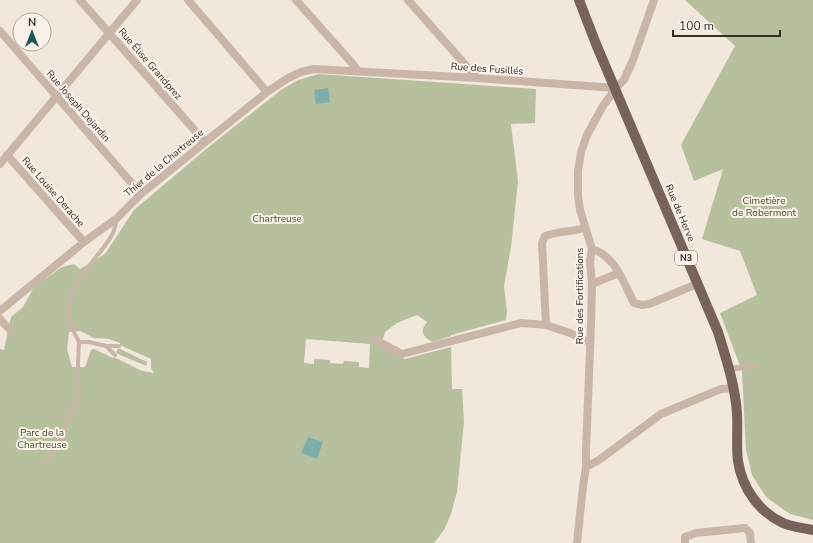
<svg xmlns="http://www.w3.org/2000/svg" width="813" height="543" font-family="'Nunito Sans',sans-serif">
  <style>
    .green { fill: #b6c09e; fill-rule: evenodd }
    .water { fill: #7daead }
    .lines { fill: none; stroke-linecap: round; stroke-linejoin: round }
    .service { stroke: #c9b6a9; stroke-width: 4 }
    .pedestrian { stroke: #c9b6a9; stroke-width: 6 }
    .minor { stroke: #c9b6a9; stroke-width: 8 }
    .primary { stroke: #78635b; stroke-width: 10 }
    .labels { text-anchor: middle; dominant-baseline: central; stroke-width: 4; stroke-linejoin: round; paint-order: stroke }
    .shield { fill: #f9f1ea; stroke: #716863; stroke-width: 1 }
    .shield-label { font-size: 9px; font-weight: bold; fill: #372d29 }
    .street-label { font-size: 10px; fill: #372d29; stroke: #f9f1ea }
    .park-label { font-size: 10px; fill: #48542e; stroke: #f9f1ea }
  </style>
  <rect width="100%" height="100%" fill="#f1e7dd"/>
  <path class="green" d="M685 0H813V520L790 514 766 497 752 475 746 450 742 371 720 313 757 295 740 251 702 239 723 169 694 181 681 145 735 46Z
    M319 74 536 89 535 123 511 124 518 181 511 247 504 286 507 311 506 320 451 335V336L433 342C423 337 419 332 427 322L417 315 397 323 385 332 381 347 405 359 451 347 452 389H462L464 422 457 492 451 514 444 530 434 543H0V349L4 350 11 317 23 307 34 287 62 267 74 264 80 269 105 254 134 210 211 145 281 90 298 80ZM80 331 94 338 109 339 120 343V345L151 359V368L154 373 142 371 114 357 113 358 94 349 91 350 85 367H72L67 349 69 332ZM306 339 370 344 369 368 359 367V362L344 361 343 364 330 363V360L314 359V364L304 363Z
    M118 348 147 362 146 366 116 353Z"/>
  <path class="water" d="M328 88 330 102 316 104 314 90Z
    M308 437 323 442 317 459 301 453Z"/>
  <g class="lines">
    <path class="service" d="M106 346H119
      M115 355 106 346 89 342H79C74 332 68 321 68 310 67 289 92 263 104 247 111 237 116 231 116 219
      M45 464 58 446 63 435 65 424 73 409 79 393 78 363 79 342"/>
    <path class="pedestrian" d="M729 369 754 366"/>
    <path class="minor" d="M80 0 205 142
      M188 0 267 92
      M296 0 352 63 358 71
      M408 0 477 78
      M0 31 141 194
      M7 155 84 242
      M0 164 137 0
      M592 249C615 255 624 284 634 303L642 305 649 304 697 284
      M592 284 619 273
      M0 311 84 242 116 219 141 194 267 92 288 78 301 72 314 69 477 78 616 88
      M0 319 10 330
      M546 325 542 243 545 236C558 231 572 232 585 228
      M374 339 402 354 521 323 546 325 570 333 590 343
      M586 467 599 460 661 414 721 389 733 388
      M577 543 583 486 586 467V450L591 325 592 284 590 261 592 249 580 210 578 195V171L581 152 587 135 603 106 616 88 624 80 633 60 654 0
      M685 543V537L696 533 745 528 750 533 751 543"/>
    <path class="primary" d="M579 0 596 44 718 332C726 358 735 385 737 413 738 429 736 446 738 461 742 488 759 512 783 523 792 527 804 528 813 530"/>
  </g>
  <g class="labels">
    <rect class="shield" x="675" y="251" width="22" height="14" rx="3"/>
    <g class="shield-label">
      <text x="686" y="258">N3</text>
    </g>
    <g class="street-label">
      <text transform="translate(150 64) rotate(49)">Rue Élise Grandprez</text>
      <text transform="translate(487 69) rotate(4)">Rue des Fusillés</text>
      <text transform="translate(78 106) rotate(49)">Rue Joseph Dejardin</text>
      <text transform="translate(164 163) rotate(-40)">Thier de la Chartreuse</text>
      <text transform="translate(53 192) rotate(49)">Rue Louise Derache</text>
      <text transform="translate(680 213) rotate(67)">Rue de Herve</text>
      <text transform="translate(580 296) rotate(-90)">Rue des Fortifications</text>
    </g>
    <g class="park-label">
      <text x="764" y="201">Cimetière<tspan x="764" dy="12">de Robermont</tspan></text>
      <text x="277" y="219">Chartreuse</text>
      <text x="42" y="433">Parc de la<tspan x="42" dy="12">Chartreuse</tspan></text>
    </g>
  </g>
  <g transform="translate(32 32)"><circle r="19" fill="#f9f1ea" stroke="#aba39d"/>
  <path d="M0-3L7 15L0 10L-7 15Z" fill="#205657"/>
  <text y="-6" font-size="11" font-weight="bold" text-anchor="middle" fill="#372d29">N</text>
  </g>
  <path d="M673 30v6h107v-6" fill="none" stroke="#372d29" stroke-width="2"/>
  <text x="679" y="30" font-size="12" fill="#372d29" stroke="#f9f1ea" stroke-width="3" paint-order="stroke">100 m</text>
</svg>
